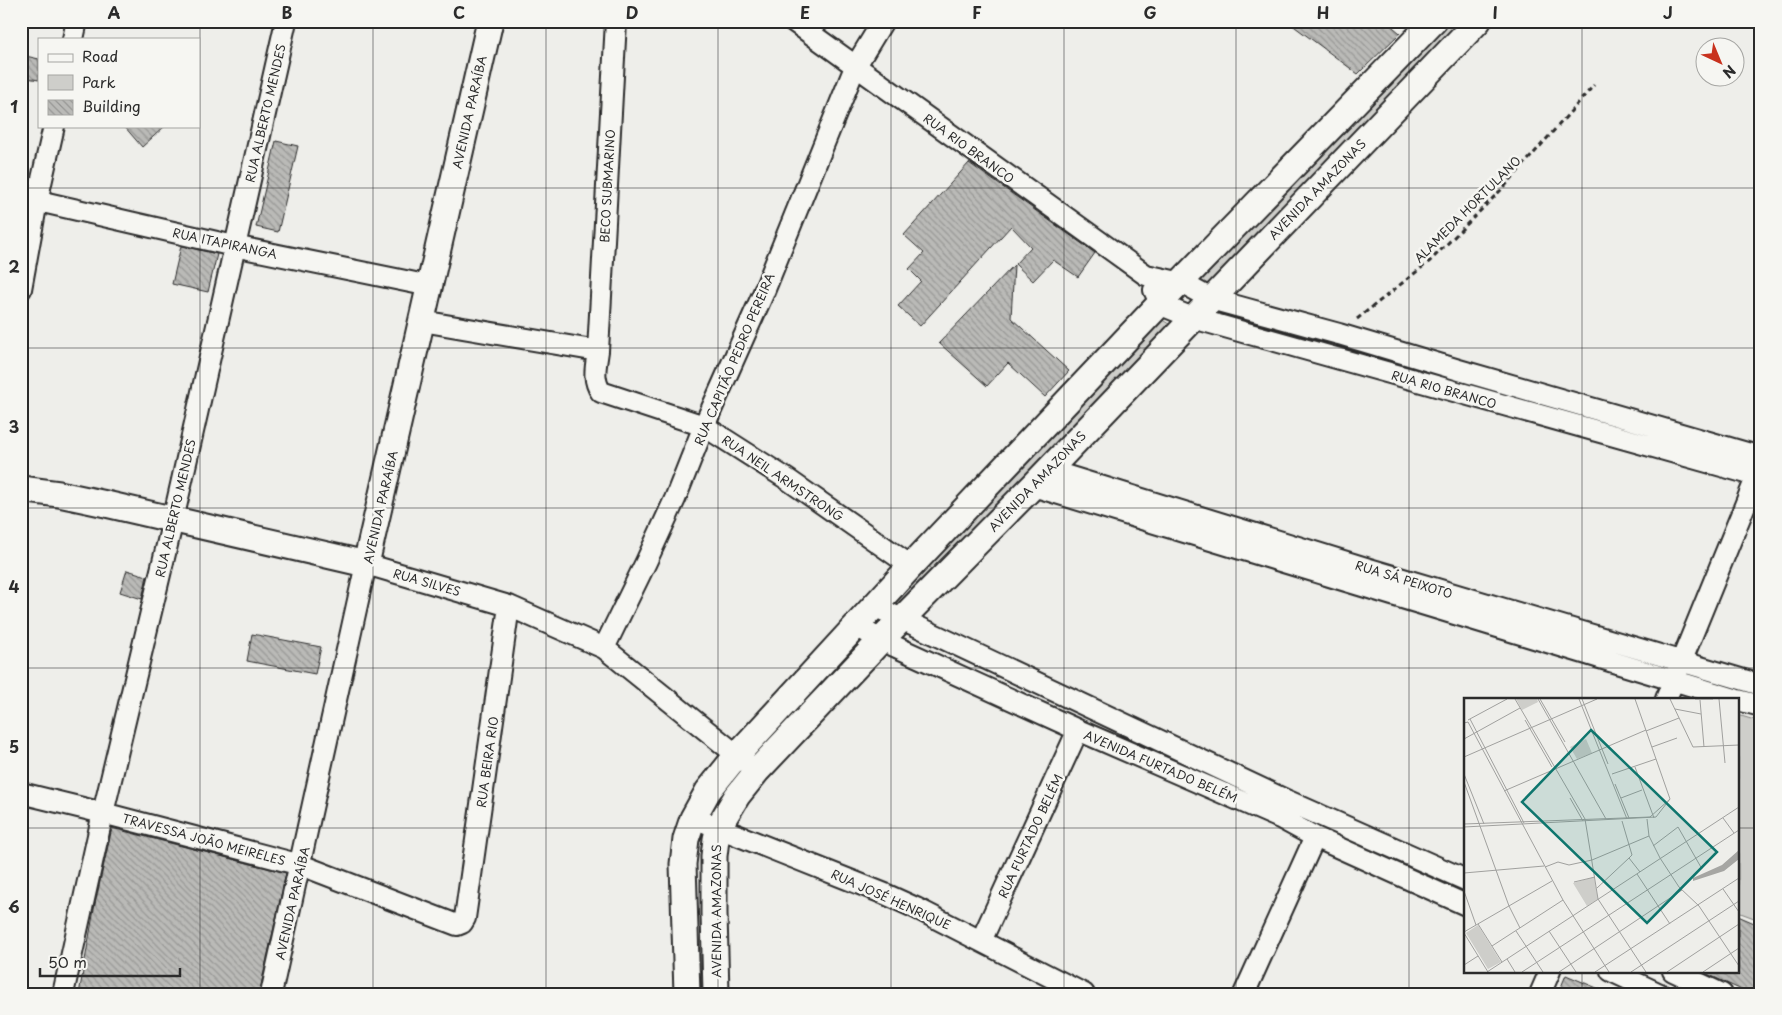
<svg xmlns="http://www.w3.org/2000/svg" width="1782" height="1015" font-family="'Playpen Sans',sans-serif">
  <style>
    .green { fill: #cececa; stroke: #7c7c7a }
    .building { fill: url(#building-back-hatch); stroke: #2b2b2b }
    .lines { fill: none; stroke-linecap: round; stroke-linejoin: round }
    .minor-casing { stroke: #2b2b2b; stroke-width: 24 }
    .tertiary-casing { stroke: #2b2b2b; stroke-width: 29 }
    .path { stroke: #2b2b2b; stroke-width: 3; stroke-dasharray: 5 4; stroke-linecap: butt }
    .minor { stroke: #f6f6f2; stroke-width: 20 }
    .tertiary { stroke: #f6f6f2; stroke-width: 25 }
    .grid { fill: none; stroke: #2b2b2b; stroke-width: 1; stroke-opacity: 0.55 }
    .labels { text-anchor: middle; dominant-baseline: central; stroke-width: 5; stroke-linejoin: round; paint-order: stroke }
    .street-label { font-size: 12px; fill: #2b2b2b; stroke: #f6f6f2 }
    .inset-road { fill: none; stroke: #a0a09e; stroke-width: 1 }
    .view { fill: #0f766e; fill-opacity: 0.15; stroke: #0f766e; stroke-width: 2.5 }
    .inset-edge { fill: none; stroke: #2b2b2b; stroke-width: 2.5 }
    .neatline { fill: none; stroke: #2b2b2b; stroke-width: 2 }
    .grid-label { font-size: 16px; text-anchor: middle; font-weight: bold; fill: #2b2b2b }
  </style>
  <defs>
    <pattern id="building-back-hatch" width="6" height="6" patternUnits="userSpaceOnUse" patternTransform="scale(1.25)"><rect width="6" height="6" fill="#babab7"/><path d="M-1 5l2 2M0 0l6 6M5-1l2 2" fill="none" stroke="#979795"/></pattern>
  </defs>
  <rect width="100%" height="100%" fill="#eeeeea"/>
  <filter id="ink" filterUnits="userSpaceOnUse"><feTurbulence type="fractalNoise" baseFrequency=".02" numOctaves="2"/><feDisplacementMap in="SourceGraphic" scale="10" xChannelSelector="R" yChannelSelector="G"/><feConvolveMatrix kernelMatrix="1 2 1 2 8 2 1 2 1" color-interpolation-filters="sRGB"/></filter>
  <g filter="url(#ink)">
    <path class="green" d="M1446 21H1468L1210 288 1196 279Z
      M1159 318 1174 327 905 608 889 599Z
      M1738 715 1761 722V897L1754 918 1738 912Z"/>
    <path class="building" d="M1287 21H1386L1400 33 1358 74Z
      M21 55 39 59V80L21 77Z
      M124 126H165L142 147Z
      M276 141 298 146 278 232 256 227Z
      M969 163 1095 253 1078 277 1053 260 1033 281 1015 264 1031 247 1011 226 920 326 898 306 921 281 909 269 924 253 904 235Z
      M181 246 217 254 208 292 172 284Z
      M1014 265 1011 318 1069 371 1045 397 1008 363 987 386 939 343Z
      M127 570 147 576 142 599 120 592Z
      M252 634 321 647 315 674 247 661Z
      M112 828 286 873 259 994H79L95 904Z
      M1738 916 1761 926V994H1750L1701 971H1738Z
      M1566 975 1611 994H1558Z"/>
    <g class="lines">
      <defs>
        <path id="minor" d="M616 21 598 351C596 366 592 379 601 392L704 426 787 479 911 566
          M793 21 1146 275 1182 283 1211 299 1339 334 1459 370 1761 457
          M73 39 77 21
          M21 197 234 246 430 286
          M21 289 37 201 54 126
          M1154 290 1161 305 1193 318 1761 477
          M422 321 598 351
          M1048 470 1366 568 1761 685
          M1033 486 1735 699
          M874 606 1288 801 1466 880
          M856 626 881 640 1078 730 1280 818 1315 837 1466 905
          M604 648 646 562 675 499 704 426 763 294 855 67 883 21
          M1666 699 1761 466
          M1738 700 1761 706
          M21 793 103 813 301 865 457 925 462 923 465 918 509 606
          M704 822 885 894 916 908 1084 994
          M981 941 1078 730
          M1611 971 1660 994
          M1673 971 1722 994
          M63 994 103 813 173 520 286 21
          M271 994 366 564 509 606 604 648 748 764
          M1244 994 1315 837
          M1540 994 1550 971"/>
        <path id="tertiary" d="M21 489 59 494 106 504 366 564 490 21
          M687 994 683 864 686 839 693 818 708 791 737 755 911 566 1171 292 1434 21
          M716 994 714 913V856L716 839 719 826 737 796 757 771 881 640 1033 486 1478 21"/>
      </defs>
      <use href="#minor" class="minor-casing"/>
      <use href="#tertiary" class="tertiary-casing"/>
      <path class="path" d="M1357 319 1430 261 1505 186 1594 85"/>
      <use href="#minor" class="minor"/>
      <use href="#tertiary" class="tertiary"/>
    </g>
  </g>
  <path class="grid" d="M200 21V994M373 21V994M546 21V994M718 21V994M891 21V994M1064 21V994M1236 21V994M1409 21V994M1582 21V699M21 188H1761M21 348H1761M21 508H1761M21 668H1761M21 828H1466M1738 828H1761M1582 971V994"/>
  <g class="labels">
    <g class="street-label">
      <text transform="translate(469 112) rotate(-77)">AVENIDA PARAÍBA</text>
      <text transform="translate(265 113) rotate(-77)">RUA ALBERTO MENDES</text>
      <text transform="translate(969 148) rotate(36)">RUA RIO BRANCO</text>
      <text transform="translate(607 186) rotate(-87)">BECO SUBMARINO</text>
      <text transform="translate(1317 189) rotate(-46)">AVENIDA AMAZONAS</text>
      <text transform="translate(1467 209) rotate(-45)">ALAMEDA HORTULANO</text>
      <text transform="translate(225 243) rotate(12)">RUA ITAPIRANGA</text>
      <text transform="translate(734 359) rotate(-67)">RUA CAPITÃO PEDRO PEREIRA</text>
      <text transform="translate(1444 389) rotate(16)">RUA RIO BRANCO</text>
      <text transform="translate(783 478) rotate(34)">RUA NEIL ARMSTRONG</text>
      <text transform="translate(1037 481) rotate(-46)">AVENIDA AMAZONAS</text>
      <text transform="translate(380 507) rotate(-77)">AVENIDA PARAÍBA</text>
      <text transform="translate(175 508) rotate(-77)">RUA ALBERTO MENDES</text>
      <text transform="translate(1404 579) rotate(17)">RUA SÁ PEIXOTO</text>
      <text transform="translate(427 582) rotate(16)">RUA SILVES</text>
      <text transform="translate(487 762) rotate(-82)">RUA BEIRA RIO</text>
      <text transform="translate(1161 766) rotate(23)">AVENIDA FURTADO BELÉM</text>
      <text transform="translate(1030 836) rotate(-65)">RUA FURTADO BELÉM</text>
      <text transform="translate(204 839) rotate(15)">TRAVESSA JOÃO MEIRELES</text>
      <text transform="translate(891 899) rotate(24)">RUA JOSÉ HENRIQUE</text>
      <text transform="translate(292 903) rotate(-77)">AVENIDA PARAÍBA</text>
      <text transform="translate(716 911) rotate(-90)">AVENIDA AMAZONAS</text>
    </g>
  </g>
  <g transform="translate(1464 698)">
    <rect width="275" height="275" fill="#eeeeea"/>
    <path d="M52 1H73L74 4 58 12ZM122 41 128 55 113 61 106 49ZM130 179 134 201 123 208 109 185ZM14 227 37 264 24 271 2 235Z" fill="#cececa"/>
    <path d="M275 152V161L260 173 229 183V180L258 167Z" fill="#a6a6a3"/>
    <path class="inset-road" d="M51 1 121 121 134 201 182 274M74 1 142 121M76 1 101 44M115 1 163 121M118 1 144 66M206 1 229 49 275 47M231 1H249M255 1 261 65M236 2 240 49M211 11 237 16M6 21 60 125M4 22 43 1M61 22 88 69M0 25 4 24 99 202 145 274M182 33 215 20M0 41 56 10M188 49 213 40M0 59 133 1M171 69 190 120M0 76 20 126M148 76 192 61M0 84 45 208 56 230M151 86 165 120M40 93 182 32M106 100 119 123M157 100 178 92M259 120 270 135M183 121 185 138 196 160 215 189 235 208 275 268M158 123 168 157 165 160 176 174M0 126 186 119 206 101M0 129 192 119 206 101 171 1M189 148 214 129 238 171M81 169 94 164 105 167 128 162 185 138M0 175 80 168M173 176 206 226M110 184 131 179M133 190 165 160M259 191 275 214M0 193 12 227M14 226 38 264M52 233 79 274M85 233 112 274M0 234 88 183M0 235 24 274M28 248 99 202M43 261 51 274M0 267 14 258M23 274 275 109M58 274 275 132M95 274 218 192M131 274 275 180M167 274 275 203M203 274 275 226M239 274 275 250"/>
    <path class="view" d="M127 32 253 154 183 225 58 104Z"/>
    <rect width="275" height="275" class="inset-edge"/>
  </g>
  <rect width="1782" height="1015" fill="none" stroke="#f6f6f2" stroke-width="55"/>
  <rect x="38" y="38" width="162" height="90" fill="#f6f6f2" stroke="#a5a5a2"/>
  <rect x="48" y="54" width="25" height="8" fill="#f6f6f2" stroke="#a5a5a2"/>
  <text x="82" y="62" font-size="15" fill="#2b2b2b">Road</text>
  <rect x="48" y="75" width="25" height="15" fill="#cececa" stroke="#a5a5a2"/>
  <text x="82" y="88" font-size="15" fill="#2b2b2b">Park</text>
  <rect x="48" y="100" width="25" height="15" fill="url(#building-back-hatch)" stroke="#a5a5a2"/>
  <text x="82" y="112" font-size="15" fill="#2b2b2b">Building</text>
  <g transform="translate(1720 62) rotate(136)"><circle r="24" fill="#f6f6f2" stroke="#a5a5a2"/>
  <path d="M0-4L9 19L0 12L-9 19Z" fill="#c8321e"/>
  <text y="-8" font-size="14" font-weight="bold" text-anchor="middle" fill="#2b2b2b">N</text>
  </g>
  <path d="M40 968v8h140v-8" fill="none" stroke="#2b2b2b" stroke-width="2.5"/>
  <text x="48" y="968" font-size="15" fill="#2b2b2b" stroke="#f6f6f2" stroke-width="4" paint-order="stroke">50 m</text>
  <rect x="28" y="28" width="1726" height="960" class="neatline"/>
  <g class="grid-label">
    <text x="114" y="19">A</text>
    <text x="287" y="19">B</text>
    <text x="459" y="19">C</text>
    <text x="632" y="19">D</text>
    <text x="805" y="19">E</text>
    <text x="977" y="19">F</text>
    <text x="1150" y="19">G</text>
    <text x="1323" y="19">H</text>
    <text x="1495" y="19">I</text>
    <text x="1668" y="19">J</text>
    <text x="14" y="113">1</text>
    <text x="14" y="273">2</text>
    <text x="14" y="433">3</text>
    <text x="14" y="593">4</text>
    <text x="14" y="753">5</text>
    <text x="14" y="913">6</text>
  </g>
</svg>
